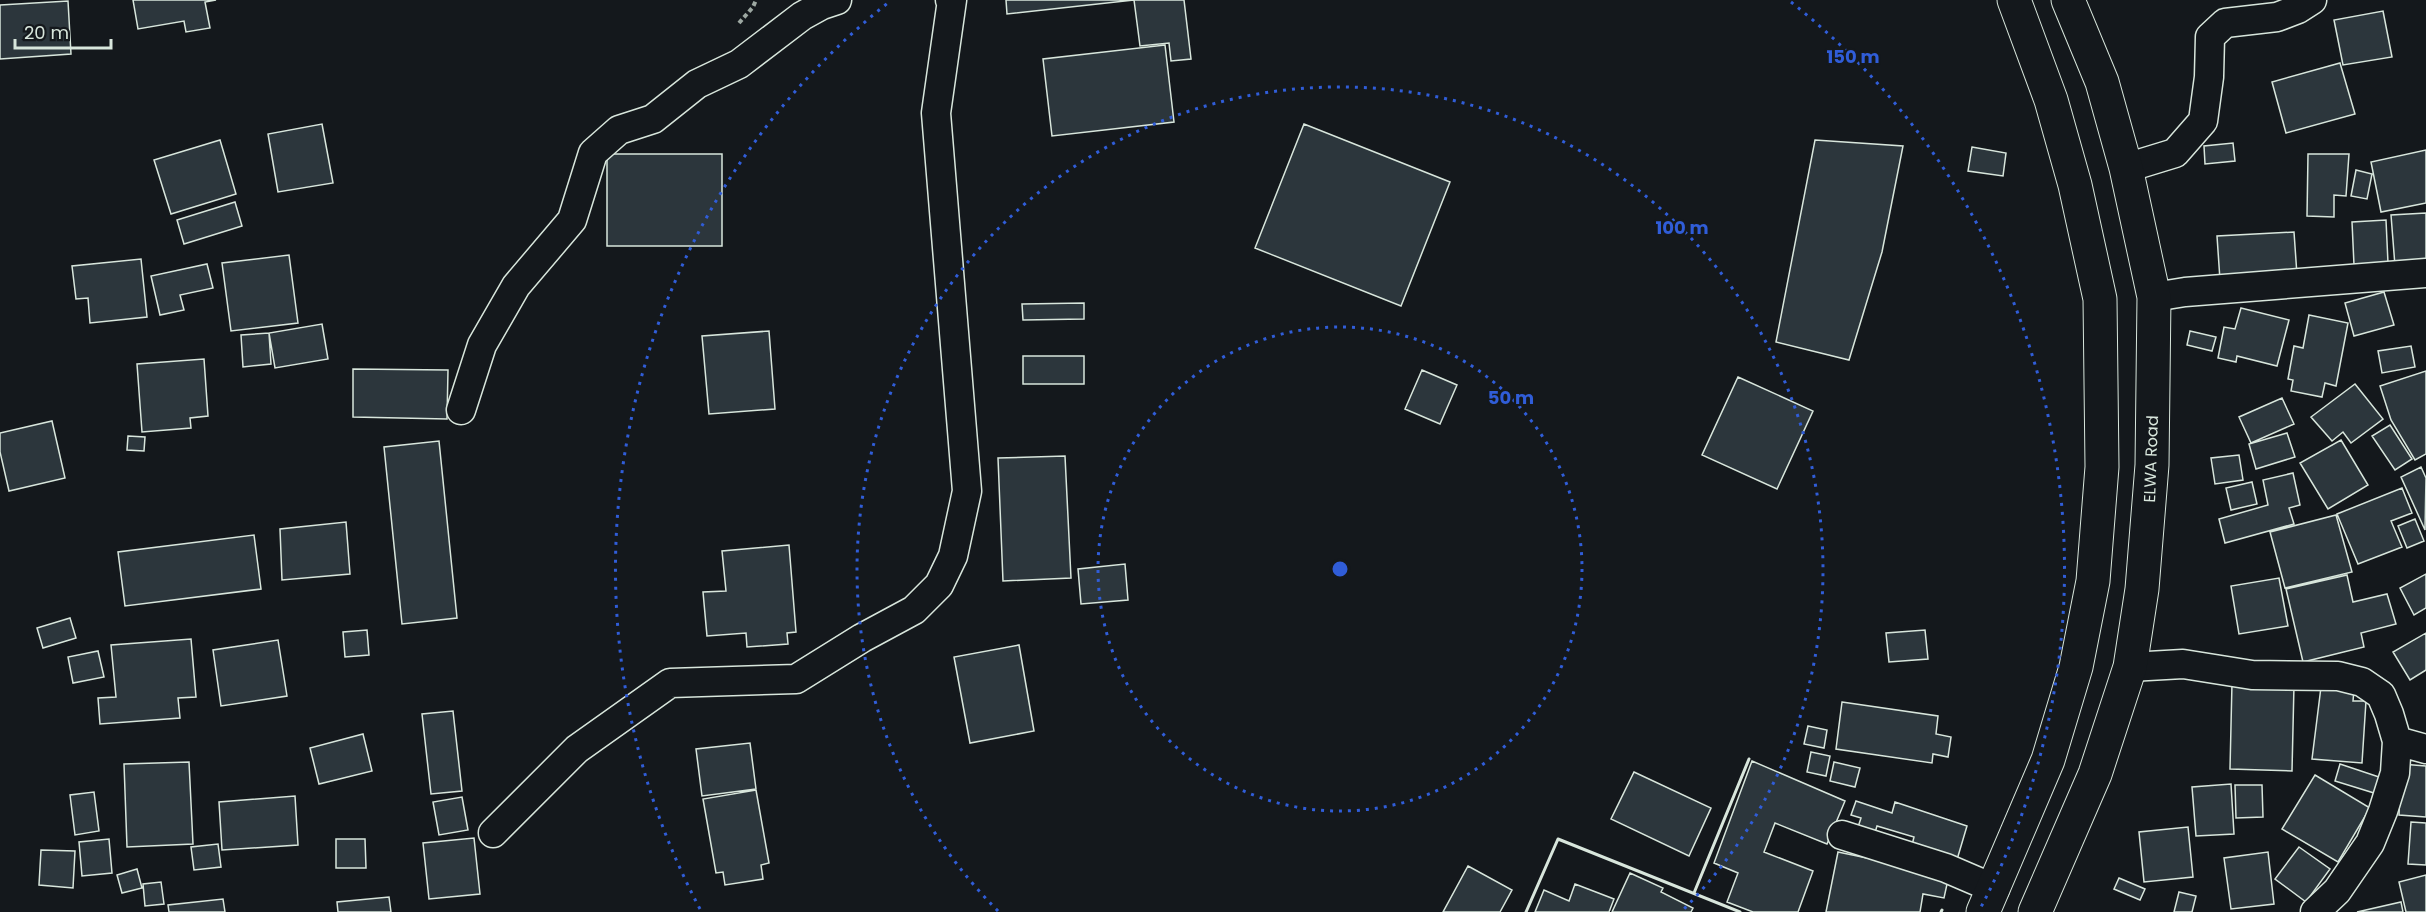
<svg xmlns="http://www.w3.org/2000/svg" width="2426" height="912" font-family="Poppins,sans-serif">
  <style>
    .building { fill: #2c363c; stroke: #d8e6dc; stroke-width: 1.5 }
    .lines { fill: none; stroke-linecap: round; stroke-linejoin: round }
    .street-casing { stroke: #d8e6dc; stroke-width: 31 }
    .primary-casing { stroke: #d8e6dc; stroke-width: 35 }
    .path { stroke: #9da8a2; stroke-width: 4; stroke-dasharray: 4.5 3; stroke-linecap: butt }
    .street { stroke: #14181c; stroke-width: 28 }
    .primary { stroke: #14181c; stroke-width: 33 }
    .wall { stroke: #d8e6dc; stroke-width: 3 }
    .ring { fill: none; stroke: #305dd8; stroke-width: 3; stroke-dasharray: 3 6 }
    .labels { text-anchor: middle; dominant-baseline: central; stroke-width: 4.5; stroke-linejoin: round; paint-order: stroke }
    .street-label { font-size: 16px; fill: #d8e6dc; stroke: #14181c }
    .centre { fill: #305dd8; stroke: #14181c; stroke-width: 3 }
    .ring-label { font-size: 18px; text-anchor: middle; font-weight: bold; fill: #305dd8; stroke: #14181c; stroke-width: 4.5; stroke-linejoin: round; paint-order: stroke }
  </style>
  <rect width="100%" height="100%" fill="#14181c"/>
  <path class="building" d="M133 0H216L205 2 210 28 186 32 184 21 138 29Z
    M1006 0H1184L1191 59 1171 61 1169 43 1140 46 1134 0 1007 14Z
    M68 1 71 54 0 59V5Z
    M2383 11 2392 57 2343 65 2334 20Z
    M1165 45 1174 122 1052 136 1043 59Z
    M2340 63 2355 114 2286 133 2272 82Z
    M322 124 333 183 278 192 268 134Z
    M1304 124 1450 182 1401 306 1255 248Z
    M220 140 236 194 171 214 154 160Z
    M1815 140 1903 146 1882 252 1849 360 1776 342Z
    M2233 143 2235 161 2205 164 2204 146Z
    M1972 147 2006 153 2003 176 1968 171Z
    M2426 150V203L2381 212 2371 162Z
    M607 154H722V246H607Z
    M2308 154H2349L2346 196 2334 195V217L2307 216Z
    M2356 170 2372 174 2367 199 2351 196Z
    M235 202 242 226 184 244 177 220Z
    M2426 213V264L2395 266 2391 215Z
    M2386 220 2388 263 2354 265 2352 222Z
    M2294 232 2297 275 2220 280 2217 236Z
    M289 255 298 323 231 331 222 263Z
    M141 259 147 317 90 323 88 298 76 299 72 266Z
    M207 264 213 288 180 295 184 310 160 315 151 276Z
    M2384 292 2394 325 2354 336 2345 303Z
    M1084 303V319L1023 320 1022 304Z
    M2241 308 2289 320 2277 366 2237 356 2236 362 2218 358 2224 327 2235 329Z
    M2309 315 2348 323 2336 386 2325 383 2322 397 2291 391 2293 380 2288 379 2294 346 2303 348Z
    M322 324 328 359 275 368 269 333Z
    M769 331 775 409 709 414 702 336Z
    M2190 331 2216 337 2212 351 2187 345Z
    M269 333 271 364 243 367 241 335Z
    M2411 346 2415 367 2382 373 2378 351Z
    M1023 356H1084V384H1023Z
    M204 359 208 416 190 418 191 428 142 432 137 364Z
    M353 369 448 370 447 419 353 417Z
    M1422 370 1457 385 1440 424 1405 409Z
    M2426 371V454L2415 460 2391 420 2380 386Z
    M1738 377 1813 411 1777 489 1702 455Z
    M2355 384 2383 419 2351 443 2343 432 2332 441 2311 417Z
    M2282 398 2294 424 2251 443 2239 417Z
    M52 421 65 478 9 491 0 452V433Z
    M2390 425 2412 459 2395 470 2372 436Z
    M2287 433 2295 457 2256 469 2249 444Z
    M128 436 145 437 144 451 127 450Z
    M2341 440 2368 485 2328 509 2300 463Z
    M439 441 457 618 402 624 384 447Z
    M2239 455 2243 480 2215 484 2211 458Z
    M1065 456 1071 578 1003 581 998 458Z
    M2421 467 2426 478 2425 530 2401 477Z
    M2293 473 2300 505 2289 508 2294 524 2225 543 2219 519 2268 505 2263 480Z
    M2252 482 2257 504 2231 510 2226 488Z
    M2402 488 2412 513 2391 521 2402 547 2358 564 2337 514Z
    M2336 515 2352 572 2285 588 2270 532Z
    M2415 519 2424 541 2407 548 2398 526Z
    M346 522 350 574 282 580 280 529Z
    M254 535 261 589 125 606 118 552Z
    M789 545 796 632 787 633 788 644 747 647 746 633 707 636 703 592 726 591 722 551Z
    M1125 564 1128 600 1081 604 1078 569Z
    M2426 574V608L2414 615 2400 588Z
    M2347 575 2353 602 2387 594 2396 624 2361 633 2364 647 2303 662 2286 589Z
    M2279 578 2288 626 2239 634 2231 586Z
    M70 618 76 638 43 648 37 628Z
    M367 630 369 655 345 657 343 632Z
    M1925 630 1928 659 1889 662 1886 633Z
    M2426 633V670L2410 680 2393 652Z
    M191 639 196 697 178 698 180 718 100 724 98 698 116 697 111 645Z
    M278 640 287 696 221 706 213 650Z
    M1019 645 1034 731 970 743 954 657Z
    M98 651 104 677 73 683 68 657Z
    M2232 683 2294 685 2292 771 2230 769Z
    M2321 687 2354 690 2353 701H2366L2362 763 2312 759Z
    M1842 702 1938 716 1936 734 1951 737 1948 757 1933 754 1932 763 1836 749Z
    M453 711 462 791 431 794 422 714Z
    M1808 726 1827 730 1824 748 1804 744Z
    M363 734 372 771 319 784 310 748Z
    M750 743 756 789 702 796 696 749Z
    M1811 752 1830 756 1826 776 1807 772Z
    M1752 761 1845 801 1827 844 1775 823 1764 852 1813 871 1798 912H1753L1727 902 1738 873 1714 863Z
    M189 762 193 844 127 847 124 764Z
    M1834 762 1860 768 1855 787 1830 781Z
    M2340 764 2379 777 2374 793 2335 781Z
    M2401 764 2426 766V817L2399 815Z
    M1634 772 1711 808 1689 856 1611 819Z
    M2315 775 2370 808 2338 862 2282 829Z
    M2231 784 2234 834 2196 836 2192 787Z
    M2235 785H2262L2263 817 2236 818Z
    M756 790 769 863 761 865 763 879 725 885 723 872 716 873 703 799Z
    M94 792 99 831 75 835 70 795Z
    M295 796 298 845 222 850 219 802Z
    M462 797 468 830 439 835 433 802Z
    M1856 801 1892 813 1895 802 1967 826 1956 863 1911 849 1914 837 1877 826 1874 836 1857 830 1861 818 1851 815Z
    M2411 822 2426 823V865L2408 864Z
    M2188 827 2193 877 2144 882 2139 832Z
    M474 838 480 894 429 899 423 843Z
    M109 839 112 873 82 876 79 842Z
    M336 839H365L366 868H336Z
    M218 844 221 867 194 870 191 847Z
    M2299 847 2330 869 2306 902 2275 879Z
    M41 850 75 851 73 888 39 885Z
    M1838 852 1949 875 1944 898 1923 894 1920 912H1826Z
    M2268 852 2274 904 2231 909 2224 858Z
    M1468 866 1512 890 1500 912H1443Z
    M137 869 142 888 122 893 117 875Z
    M1630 873 1663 888 1661 892 1693 908 1691 912H1612Z
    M2426 875V912H2406L2399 882Z
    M2119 878 2145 889 2140 900 2114 889Z
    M161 882 164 904 145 906 143 884Z
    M1575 884 1614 899 1609 912H1535L1544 890 1569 901Z
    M2179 892 2196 896 2192 912H2174Z
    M389 897 391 912H338L337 902Z
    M223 899 225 912H169L168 905Z
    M2401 902 2403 912H2357Z"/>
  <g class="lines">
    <defs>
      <path id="street" d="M2126 168 2175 153 2203 121 2209 77 2210 37 2225 23 2277 17 2298 9 2312 0
        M2154 297 2185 292 2426 273
        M461 410 482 345 516 286 572 220 593 153 619 130 653 119 697 84 739 64 802 16 822 5 837 0
        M2130 667 2183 664 2252 675 2338 676 2362 682 2381 695 2389 714 2397 741 2395 773 2383 811 2370 843 2337 891 2315 912
        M2397 741 2426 749
        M493 833 577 749 670 683 796 679 862 638 914 610 939 585 953 556 967 491 936 113 952 0H950
        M1842 835 1946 868 1995 889"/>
      <path id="primary" d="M1983 912 2048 760 2076 667 2093 581 2102 467 2100 299 2075 185 2051 100 2014 0
        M2035 912 2095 774 2130 667 2142 589 2152 465 2154 297 2126 168 2102 82 2068 0"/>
    </defs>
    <use href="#street" class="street-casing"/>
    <use href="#primary" class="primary-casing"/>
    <path class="path" d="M739 23 753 7 756 0"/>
    <use href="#street" class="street"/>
    <use href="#primary" class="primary"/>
    <path class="wall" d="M1694 893 1749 759
      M1526 912 1558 839 1740 912
      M1941 912 1942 910"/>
  </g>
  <g class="ring">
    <circle cx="1340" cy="569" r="242"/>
    <path d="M998 911A483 483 0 1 1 1682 911"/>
    <path d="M700 909A725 725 0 0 1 889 2M1791 2A725 725 0 0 1 1980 909"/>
  </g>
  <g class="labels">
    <g class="street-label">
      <text transform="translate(2151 459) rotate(-88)">ELWA Road</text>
    </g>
  </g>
  <circle cx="1340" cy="569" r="9" class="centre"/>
  <g class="ring-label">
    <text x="1853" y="63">150 m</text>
    <text x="1682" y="234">100 m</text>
    <text x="1511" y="404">50 m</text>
  </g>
  <path d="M15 39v9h96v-9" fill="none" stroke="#d8e6dc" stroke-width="3"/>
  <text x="24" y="39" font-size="18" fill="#d8e6dc" stroke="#14181c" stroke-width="4.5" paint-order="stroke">20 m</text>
</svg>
